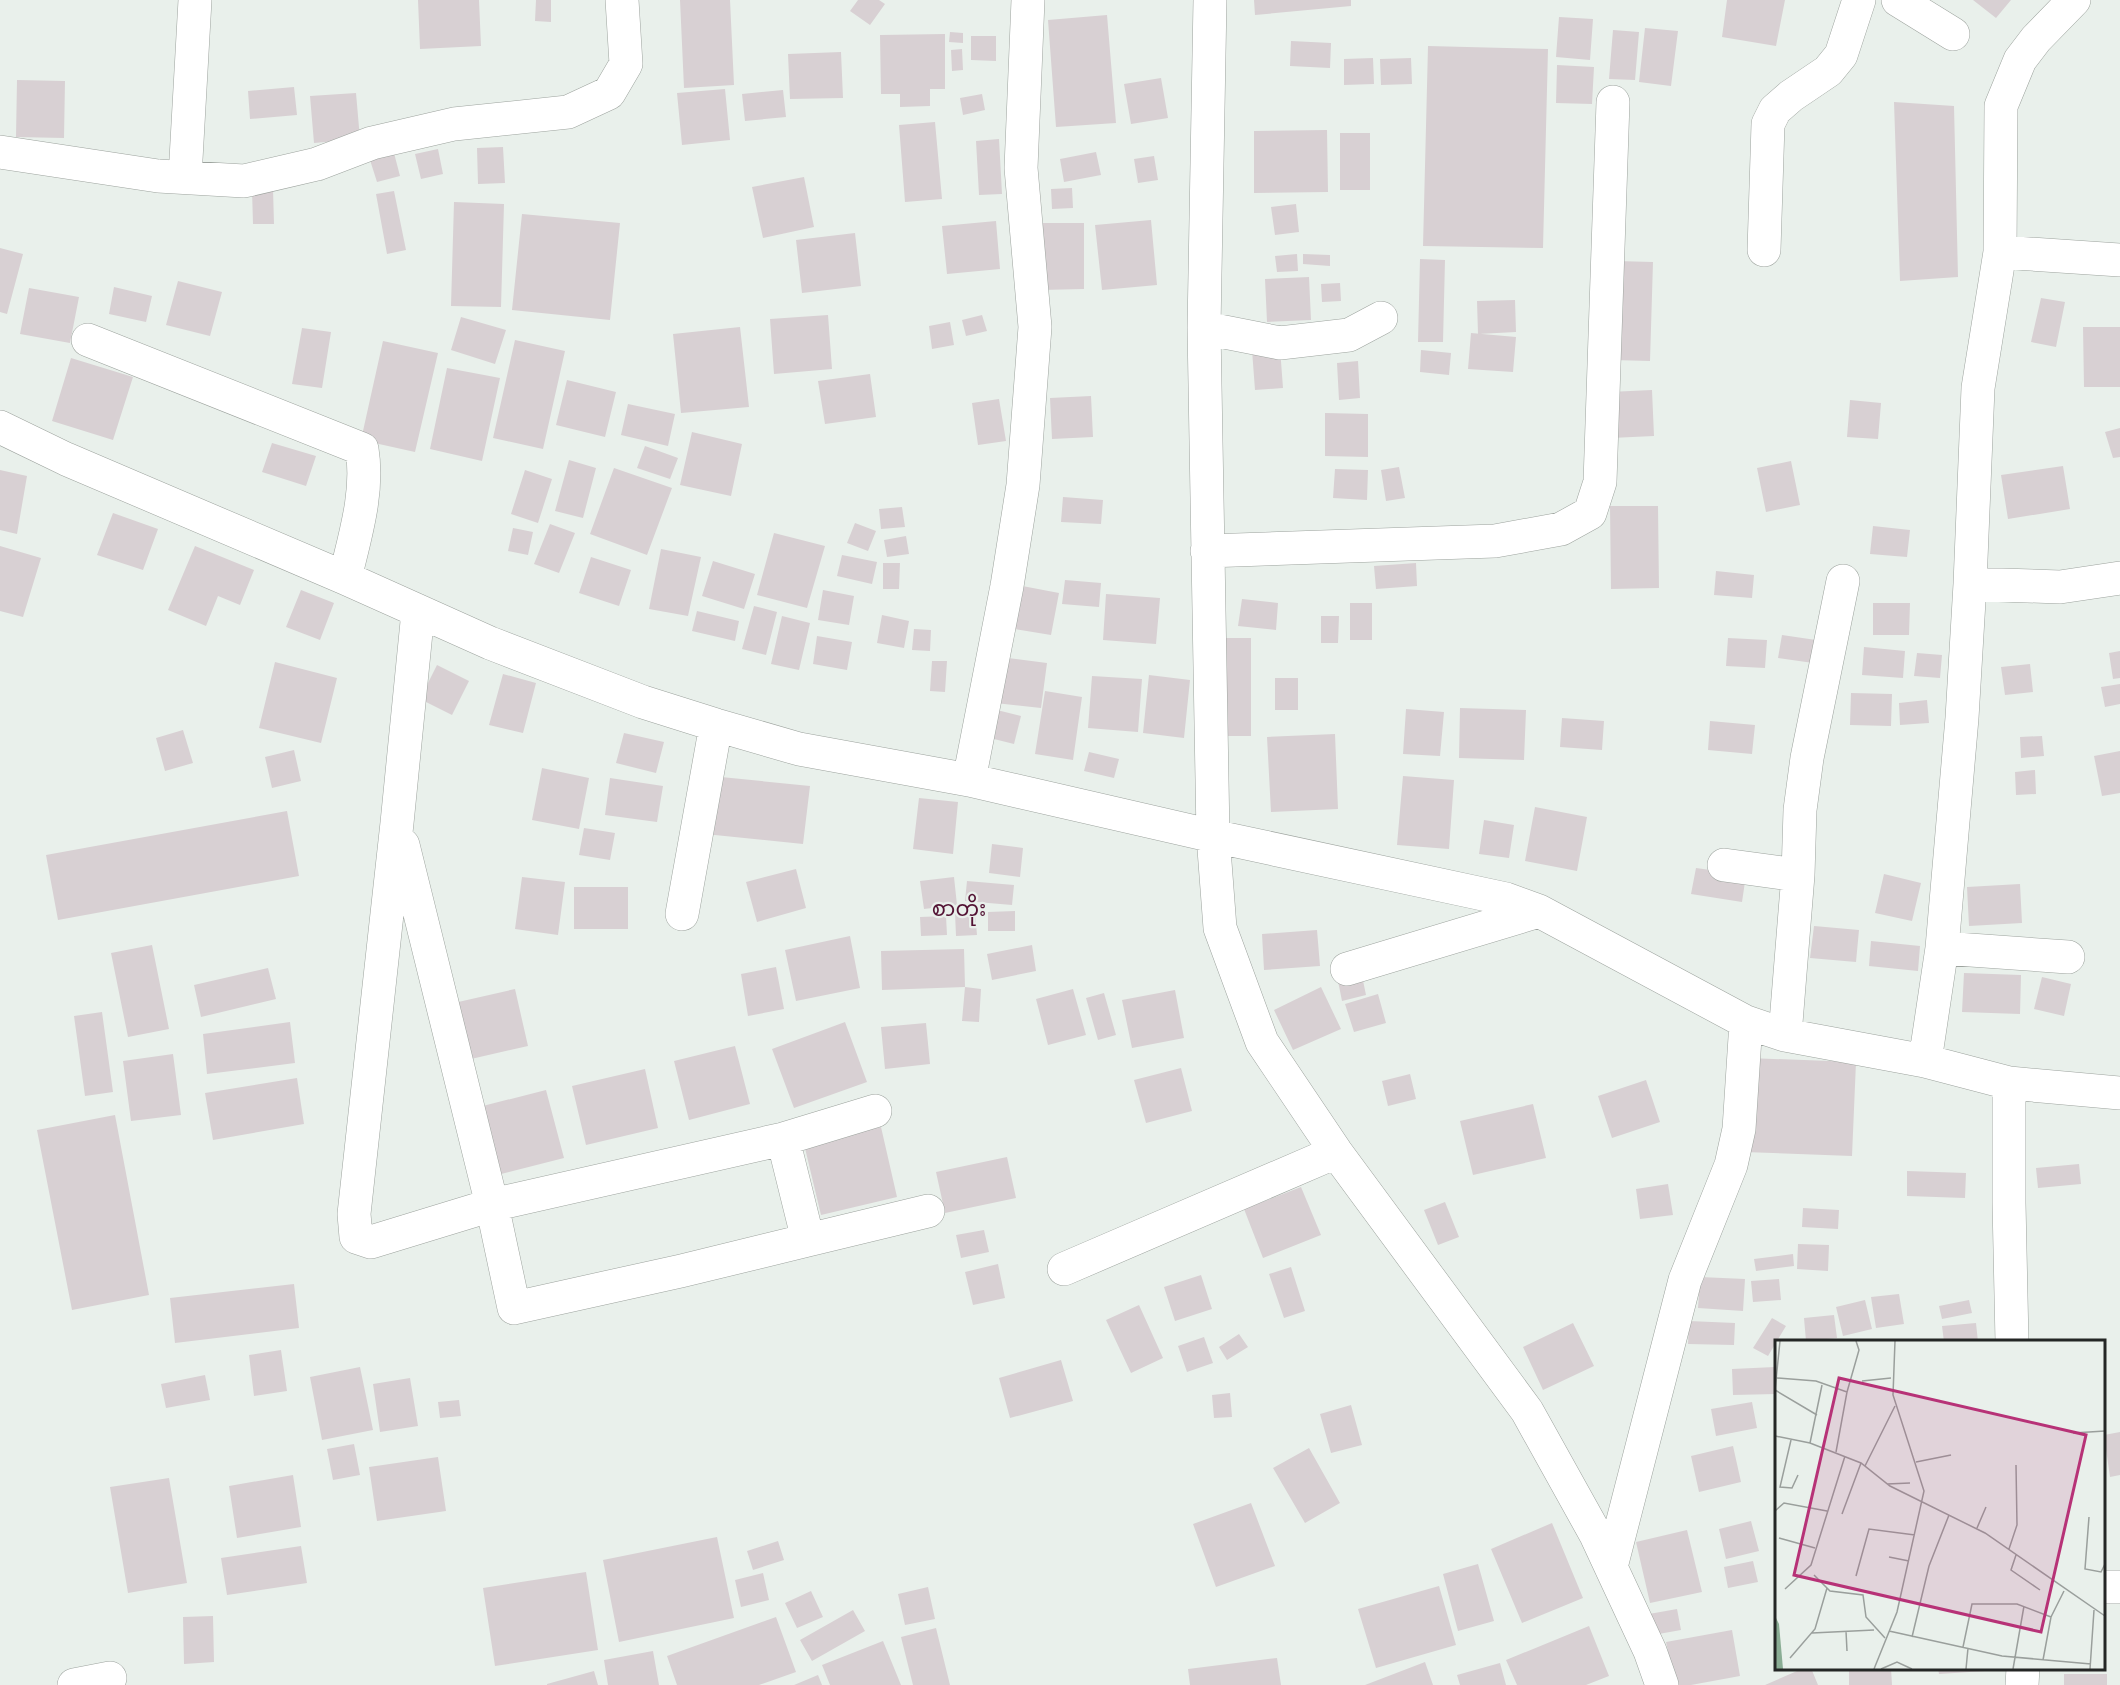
<svg xmlns="http://www.w3.org/2000/svg" width="2120" height="1685" font-family="'Open Sans','Noto Sans Myanmar',sans-serif">
  <style>
    .building { fill: #d8d0d3 }
    .lines { fill: none; stroke-linecap: round; stroke-linejoin: round }
    .minor-casing { stroke: #9da39e; stroke-width: 34 }
    .minor { stroke: #fff; stroke-width: 33 }
    .labels { text-anchor: middle; dominant-baseline: central; stroke-width: 4.5; stroke-linejoin: round; paint-order: stroke }
    .quarter-label { font-size: 21px; fill: #531334; stroke: #e9f0eb }
    .inset-road { fill: none; stroke: #9a9f9c; stroke-width: 1.5 }
    .view { fill: #b73277; fill-opacity: 0.15; stroke: #b73277; stroke-width: 3 }
    .inset-edge { fill: none; stroke: #242625; stroke-width: 3 }
  </style>
  <rect width="100%" height="100%" fill="#e9f0eb"/>
  <path class="building" d="M418 0H479L481 46 420 49Z
    M536 0H551V22L535 21Z
    M680 0H730L734 85 684 88Z
    M858 0H879L885 4 870 25 850 11Z
    M1254 0H1351V6L1255 15Z
    M1727 0H1785L1776 46 1722 37Z
    M1973 0H2011L1996 18Z
    M1107 15 1116 123 1056 127 1048 20Z
    M1559 17 1593 19 1590 60 1556 57Z
    M1645 28 1678 31 1671 86 1639 82Z
    M1613 30 1639 32 1635 80 1609 79Z
    M950 32 963 33V43L949 42Z
    M945 34V89H930V106L900 107V94H881L880 35Z
    M971 36H996V61L971 60Z
    M1291 41 1331 43 1330 68 1290 66Z
    M1428 46 1548 49 1543 248 1423 246Z
    M962 49 963 70 952 71 951 50Z
    M841 52 843 98 790 99 788 54Z
    M1373 58 1374 84 1344 85V59Z
    M1411 58 1412 84 1381 85 1380 59Z
    M1557 65 1594 67 1592 104 1556 103Z
    M1161 78 1168 118 1131 124 1124 84Z
    M17 80 65 81 64 138 16 137Z
    M294 87 297 115 250 119 248 91Z
    M725 89 730 140 682 145 677 93Z
    M783 90 786 117 745 121 742 94Z
    M356 93 360 139 314 143 310 96Z
    M982 94 985 110 963 115 960 98Z
    M1894 102 1954 106 1958 277 1900 281Z
    M935 122 942 199 905 202 899 125Z
    M1327 130 1328 192 1254 193V131Z
    M1340 133H1370V190H1340Z
    M999 139 1002 194 979 195 976 141Z
    M503 147 505 183 478 184 477 148Z
    M438 149 443 174 421 179 415 154Z
    M1096 152 1101 175 1064 182 1060 159Z
    M394 153 400 176 377 182 370 160Z
    M1154 156 1158 180 1138 183 1134 159Z
    M804 177 814 227 763 238 752 187Z
    M1072 188 1073 208 1052 209 1051 189Z
    M273 189 274 224H253L252 190Z
    M394 191 406 250 387 254 376 194Z
    M454 202 504 204 501 307 451 306Z
    M1296 204 1299 232 1275 235 1271 207Z
    M522 214 620 223 610 320 512 310Z
    M1151 220 1157 285 1102 290 1095 225Z
    M996 221 1000 269 947 274 942 226Z
    M1040 223H1084V289L1041 290Z
    M855 233 861 286 802 293 796 240Z
    M0 248 23 254 7 314 0 312Z
    M1297 254 1298 271 1277 272 1275 256Z
    M1303 254 1330 255V266L1303 264Z
    M1420 259 1445 260 1443 342H1418Z
    M1616 261 1653 262 1650 361 1613 360Z
    M1309 277 1311 320 1267 322 1265 279Z
    M178 281 222 292 210 336 166 325Z
    M1340 283 1341 301 1322 302 1321 284Z
    M114 287 152 296 146 322 109 314Z
    M29 288 79 297 70 343 20 334Z
    M2041 298 2065 302 2056 347 2031 342Z
    M1515 300 1516 332 1478 334 1477 301Z
    M828 315 832 369 774 374 770 319Z
    M982 315 987 331 966 336 962 320Z
    M461 317 506 330 495 364 451 350Z
    M950 322 954 345 932 349 929 326Z
    M740 327 749 407 681 413 673 334Z
    M2083 327H2120V387H2084Z
    M302 328 331 332 322 388 292 384Z
    M1471 333 1516 337 1513 372 1468 369Z
    M515 340 565 351 543 449 493 438Z
    M383 341 438 353 415 452 361 440Z
    M1280 348 1283 388 1255 390 1252 350Z
    M1421 350 1451 353 1449 375 1420 372Z
    M71 358 133 377 113 440 52 421Z
    M1358 361 1360 398 1339 400 1337 363Z
    M447 368 500 378 482 461 430 449Z
    M870 374 876 417 825 424 818 381Z
    M567 380 616 392 605 437 556 425Z
    M1652 390 1654 436 1611 438 1609 392Z
    M1091 396 1093 437 1052 439 1050 398Z
    M999 399 1006 441 978 445 972 403Z
    M1850 400 1881 403 1878 439 1847 437Z
    M628 404 675 414 668 446 621 435Z
    M1325 413 1368 414V457L1325 456Z
    M2120 428V457L2113 458 2105 432Z
    M692 432 742 444 731 496 680 485Z
    M272 443 316 456 306 486 262 472Z
    M645 446 678 458 670 479 637 468Z
    M569 460 596 468 583 518 555 511Z
    M1791 461 1800 505 1766 512 1757 468Z
    M2063 466 2070 509 2008 519 2001 475Z
    M1399 467 1405 498 1386 501 1381 470Z
    M614 468 672 488 647 555 590 534Z
    M1335 469 1368 470 1367 500 1333 498Z
    M0 470 27 476 17 534 0 530Z
    M525 470 552 479 538 523 511 514Z
    M1063 497 1103 500 1101 524 1061 522Z
    M1610 506H1658L1659 588 1611 589Z
    M902 507 905 527 881 529 879 509Z
    M113 513 158 529 143 570 97 555Z
    M855 523 876 531 868 551 847 543Z
    M550 524 575 533 559 573 534 564Z
    M1873 526 1910 530 1907 557 1870 554Z
    M513 528 533 532 528 555 508 551Z
    M774 533 825 546 807 608 757 595Z
    M906 536 909 554 887 557 884 540Z
    M0 546 41 558 23 617 0 611Z
    M195 546 254 570 240 605 218 596 206 626 168 610Z
    M661 549 701 557 688 616 649 609Z
    M842 555 877 562 872 584 837 576Z
    M591 557 631 570 619 606 579 593Z
    M713 561 755 574 744 609 702 596Z
    M883 563H900L899 589H883Z
    M1416 563 1417 586 1376 589 1374 566Z
    M1716 571 1754 575 1752 598 1714 595Z
    M1065 580 1101 583 1099 607 1062 604Z
    M1017 585 1059 593 1051 635 1009 628Z
    M301 590 334 603 320 640 286 627Z
    M823 590 854 596 849 625 818 620Z
    M1106 594 1160 598 1156 644 1103 640Z
    M1242 599 1278 603 1276 630 1238 626Z
    M1350 603H1372V640H1350Z
    M1873 603H1910L1909 635H1873Z
    M754 606 777 612 766 655 742 649Z
    M697 611 739 621 735 641 692 631Z
    M882 615 909 621 904 648 877 643Z
    M782 616 810 623 799 670 771 664Z
    M1321 616H1339L1338 643H1321Z
    M914 629 931 630 930 651 912 650Z
    M1782 635 1816 640 1813 663 1778 658Z
    M817 636 852 642 847 670 813 664Z
    M1226 638H1251V736H1226Z
    M1728 638 1767 640 1765 668 1726 666Z
    M1864 647 1905 651 1903 678 1862 675Z
    M2120 651V678L2113 679 2109 653Z
    M1917 653 1942 655 1940 678 1914 676Z
    M1000 657 1047 663 1041 708 995 703Z
    M932 661H947L945 692 930 691Z
    M275 662 337 678 321 743 259 728Z
    M2030 664 2033 692 2005 695 2001 667Z
    M437 665 469 681 452 715 420 699Z
    M503 674 536 683 523 733 489 725Z
    M1149 675 1190 680 1184 738 1143 733Z
    M1092 676 1142 679 1138 732 1088 728Z
    M1275 678H1298V710H1275Z
    M2120 684V704L2105 707 2101 687Z
    M1045 691 1082 697 1073 760 1035 754Z
    M1851 693 1892 694 1891 726 1850 725Z
    M1927 700 1929 723 1900 725 1899 703Z
    M1460 708 1526 710 1524 760 1459 758Z
    M1406 709 1444 712 1440 756 1403 754Z
    M997 710 1021 716 1014 744 990 738Z
    M1562 718 1604 721 1602 750 1560 747Z
    M1710 721 1755 725 1752 754 1708 750Z
    M183 730 193 763 165 771 156 738Z
    M624 733 664 742 656 773 616 763Z
    M1335 734 1338 809 1271 812 1267 737Z
    M2042 736 2044 756 2021 758 2020 737Z
    M294 750 301 781 272 788 265 757Z
    M2120 751V793L2102 796 2094 756Z
    M1089 752 1119 759 1114 778 1084 771Z
    M542 768 589 778 579 829 532 820Z
    M2035 770 2036 794 2016 795 2015 772Z
    M711 776 810 786 803 844 705 834Z
    M1403 776 1454 780 1449 849 1397 845Z
    M610 778 663 786 657 822 605 815Z
    M919 798 958 802 953 854 913 849Z
    M1535 807 1587 817 1577 871 1525 861Z
    M287 811 299 876 58 920 46 855Z
    M1484 820 1514 825 1509 858 1479 854Z
    M584 828 615 833 610 860 579 855Z
    M992 844 1023 848 1020 877 989 873Z
    M1696 868 1746 875 1742 902 1691 894Z
    M796 869 806 908 757 922 746 882Z
    M1884 874 1921 883 1912 921 1875 913Z
    M522 877 565 882 558 935 515 929Z
    M954 877 957 905 924 909 920 881Z
    M967 881 1014 885 1012 905 965 901Z
    M2020 884 2022 923 1969 926 1967 887Z
    M574 887H628V929H574Z
    M1015 911V931H988V912Z
    M975 912 977 935 956 936 955 913Z
    M946 916 947 935 921 936 920 917Z
    M1814 926 1859 930 1856 962 1810 958Z
    M1317 930 1320 966 1264 970 1262 934Z
    M850 936 860 988 796 1001 785 950Z
    M1871 941 1920 946 1918 971 1869 966Z
    M152 945 169 1029 128 1037 111 953Z
    M1032 945 1036 971 992 980 987 954Z
    M964 949 965 987 882 990 881 951Z
    M776 967 784 1009 748 1016 741 974Z
    M268 968 276 999 201 1017 194 985Z
    M1361 971 1366 995 1342 1001 1337 976Z
    M1964 973 2021 975 2020 1014 1962 1012Z
    M2042 977 2071 984 2064 1016 2034 1009Z
    M965 987 981 989 979 1022 962 1021Z
    M1321 987 1341 1029 1293 1050 1274 1010Z
    M515 989 528 1046 458 1062 445 1005Z
    M1073 989 1086 1035 1048 1045 1036 999Z
    M1175 990 1184 1038 1132 1048 1122 1000Z
    M1104 993 1116 1035 1098 1040 1086 998Z
    M1378 994 1386 1023 1354 1032 1345 1004Z
    M102 1012 113 1092 85 1096 74 1016Z
    M290 1022 295 1063 207 1074 203 1034Z
    M845 1022 867 1082 794 1108 772 1049Z
    M926 1023 930 1064 885 1069 881 1027Z
    M735 1046 750 1104 689 1120 674 1061Z
    M173 1054 181 1115 131 1121 123 1061Z
    M1748 1058 1856 1062 1852 1156 1744 1152Z
    M1181 1068 1192 1111 1146 1123 1134 1080Z
    M645 1069 658 1128 586 1145 572 1086Z
    M1410 1074 1416 1099 1388 1106 1382 1081Z
    M297 1078 304 1124 213 1140 205 1093Z
    M1646 1080 1660 1122 1612 1138 1598 1096Z
    M546 1090 564 1158 489 1177 471 1109Z
    M1533 1104 1546 1158 1473 1175 1460 1121Z
    M115 1115 149 1295 72 1310 37 1130Z
    M881 1127 897 1197 821 1215 804 1144Z
    M1007 1157 1016 1198 945 1213 936 1172Z
    M2079 1164 2081 1184 2038 1188 2036 1168Z
    M1907 1171 1966 1173 1965 1198 1907 1196Z
    M1668 1184 1673 1215 1640 1219 1636 1189Z
    M1301 1187 1321 1235 1263 1258 1244 1209Z
    M1445 1202 1459 1237 1438 1245 1424 1210Z
    M1803 1208 1839 1210 1838 1229 1802 1227Z
    M984 1230 989 1252 961 1258 956 1235Z
    M1798 1244 1829 1245 1828 1271 1797 1269Z
    M1793 1254 1794 1266 1756 1271 1754 1259Z
    M998 1264 1005 1298 973 1305 965 1272Z
    M1291 1267 1305 1311 1284 1318 1269 1274Z
    M1201 1275 1212 1309 1175 1321 1164 1287Z
    M1700 1277 1745 1279 1743 1311 1698 1308Z
    M1779 1279 1781 1300 1753 1302 1751 1281Z
    M294 1284 299 1328 175 1343 170 1298Z
    M1899 1294 1904 1324 1876 1328 1871 1297Z
    M1865 1300 1872 1329 1843 1336 1836 1307Z
    M1969 1300 1972 1313 1942 1319 1939 1306Z
    M1139 1305 1163 1358 1131 1373 1106 1320Z
    M1834 1315 1837 1338 1806 1341 1804 1318Z
    M1772 1318 1786 1326 1768 1356 1753 1348Z
    M1689 1321 1735 1323 1734 1345 1688 1344Z
    M1573 1323 1594 1366 1543 1390 1523 1347Z
    M1976 1323 1978 1342H1944L1942 1326Z
    M1239 1334 1248 1347 1227 1360 1219 1347Z
    M1204 1337 1213 1363 1187 1372 1178 1346Z
    M281 1350 287 1391 254 1396 249 1355Z
    M1061 1360 1073 1401 1010 1418 999 1378Z
    M360 1367 373 1430 322 1440 310 1377Z
    M1775 1367 1776 1394 1733 1395 1732 1369Z
    M205 1375 210 1400 166 1408 161 1384Z
    M410 1378 418 1426 380 1432 373 1384Z
    M1230 1393 1232 1417 1214 1418 1212 1395Z
    M459 1400 461 1416 440 1418 438 1402Z
    M1752 1402 1757 1428 1716 1436 1711 1409Z
    M1351 1405 1362 1445 1331 1453 1320 1414Z
    M2120 1432V1475L2110 1477 2104 1435Z
    M354 1444 360 1475 333 1480 327 1449Z
    M1733 1446 1741 1482 1699 1492 1691 1456Z
    M1309 1448 1340 1503 1305 1523 1273 1468Z
    M438 1457 446 1511 377 1521 369 1467Z
    M293 1475 301 1527 237 1538 229 1486Z
    M169 1478 187 1583 128 1593 110 1487Z
    M1251 1503 1275 1566 1216 1587 1193 1524Z
    M1751 1521 1759 1551 1726 1559 1719 1529Z
    M1552 1523 1583 1598 1522 1623 1491 1549Z
    M1687 1530 1702 1592 1650 1603 1636 1542Z
    M717 1537 734 1618 619 1642 603 1560Z
    M778 1541 784 1560 753 1570 747 1551Z
    M301 1546 307 1583 227 1595 221 1558Z
    M1753 1561 1758 1582 1728 1588 1724 1567Z
    M1478 1564 1494 1621 1458 1631 1443 1574Z
    M586 1572 598 1650 495 1666 483 1588Z
    M763 1573 769 1600 741 1607 735 1580Z
    M1439 1586 1456 1645 1376 1668 1358 1609Z
    M928 1587 935 1619 905 1625 898 1594Z
    M811 1591 823 1617 797 1628 785 1603Z
    M1677 1609 1681 1630 1653 1635 1649 1614Z
    M853 1610 865 1631 812 1661 800 1640Z
    M213 1616 214 1662 184 1664 183 1617Z
    M776 1617 796 1672 759 1685H677L667 1656Z
    M1589 1626 1609 1676 1586 1685H1517L1506 1660Z
    M936 1628 950 1685H913L901 1637Z
    M1732 1630 1740 1676 1691 1685H1675L1666 1642Z
    M883 1641 901 1685H830L822 1665Z
    M653 1651 659 1685H608L604 1660Z
    M1277 1658 1281 1685H1190L1188 1669Z
    M1425 1662 1433 1685H1365Z
    M1500 1663 1506 1685H1460L1457 1675Z
    M1804 1668H1811L1818 1685H1765Z
    M1849 1668H1891L1892 1685H1849Z
    M1938 1668H1985V1671L1939 1674Z
    M594 1671 598 1685H547V1684Z
    M2064 1674H2107V1685H2064Z
    M818 1675 822 1685H794Z"/>
  <g class="lines">
    <defs>
      <path id="minor" d="M1210 0 1204 328 1213 836 1220 928 1262 1042 1336 1152 1527 1411 1596 1535 1650 1651 1662 1685
        M1898 0 1953 34
        M0 152 158 176 244 181 317 164 372 143 454 124 568 112 609 93 626 64 622 0
        M185 177 195 0
        M1764 250 1768 124 1775 110 1791 96 1828 71 1841 55 1859 0
        M2000 252 2120 260
        M1204 328 1280 343 1349 335 1381 318
        M88 340 362 449C369 492 355 536 345 578
        M0 427 66 459 345 578 490 643 643 702 716 725 799 749 969 780 1213 836 1506 899 1539 911 1746 1022 1785 1035 1925 1061 2009 1083 2120 1093
        M1207 551 1495 541 1561 529 1590 513 1600 482 1613 102
        M1970 584 2060 587 2120 578
        M418 612 397 823 354 1214 356 1237 371 1242 492 1205 783 1139 875 1111
        M969 780 1007 586 1023 485 1035 327 1021 168 1028 0
        M403 845 492 1205 514 1308 681 1271 808 1240
        M1724 865 1798 875
        M682 914 716 725
        M1942 948 2068 957
        M1347 969 1539 911
        M1785 1035 1798 875 1800 810 1807 758 1843 581
        M1925 1061 1942 948 1962 718 1970 584 1978 388 2000 252 2001 106 2020 60 2036 39 2074 0
        M2009 1083V1203L2012 1342
        M783 1139 808 1240 928 1211
        M1064 1269 1336 1152
        M1611 1567 1685 1280 1731 1165 1739 1129 1746 1022
        M2104 1587H2120
        M74 1685 110 1678
        M2022 1685 2023 1668"/>
    </defs>
    <use href="#minor" class="minor-casing"/>
    <use href="#minor" class="minor"/>
  </g>
  <g class="labels">
    <g class="quarter-label">
      <text x="959" y="908">စာတိုး</text>
    </g>
  </g>
  <g transform="translate(1775 1340)">
    <rect width="330" height="330" fill="#e9f0eb"/>
    <path d="M0 276 4 284 8 329H0Z" fill="#8aad94"/>
    <path class="inset-road" d="M2 38 41 41 72 52 61 112M87 41 116 38M0 50 5 1M0 50 42 75M72 52 84 10 81 1M298 93 330 91M0 96 35 103 86 123 115 146 210 193 330 276M16 100 5 147 17 148 23 135M35 103 47 45M141 122 176 115M90 126 120 66M112 144 135 143M0 171 9 163 52 171M67 174 86 123M314 177 310 229 326 232 330 224M202 188 211 167M4 198 40 208M234 209 242 185 241 125M241 215 236 230 265 250M114 217 134 221M39 235 55 251 88 255 91 277 110 298M81 236 94 189 140 195M10 249 36 225 70 116M71 291 72 311M114 291 227 316 316 324M37 293 99 290M137 297 154 226 174 175M188 307 197 264H242L276 277M15 318 40 289 52 248M268 320 276 277 289 251M99 329 122 272 149 151 118 55 120 1M106 329 122 322 137 329M191 329 193 308M238 329 249 266M315 329 319 270"/>
    <path class="view" d="M64 38 311 95 266 292 19 235Z"/>
    <rect width="330" height="330" class="inset-edge"/>
  </g>
</svg>
